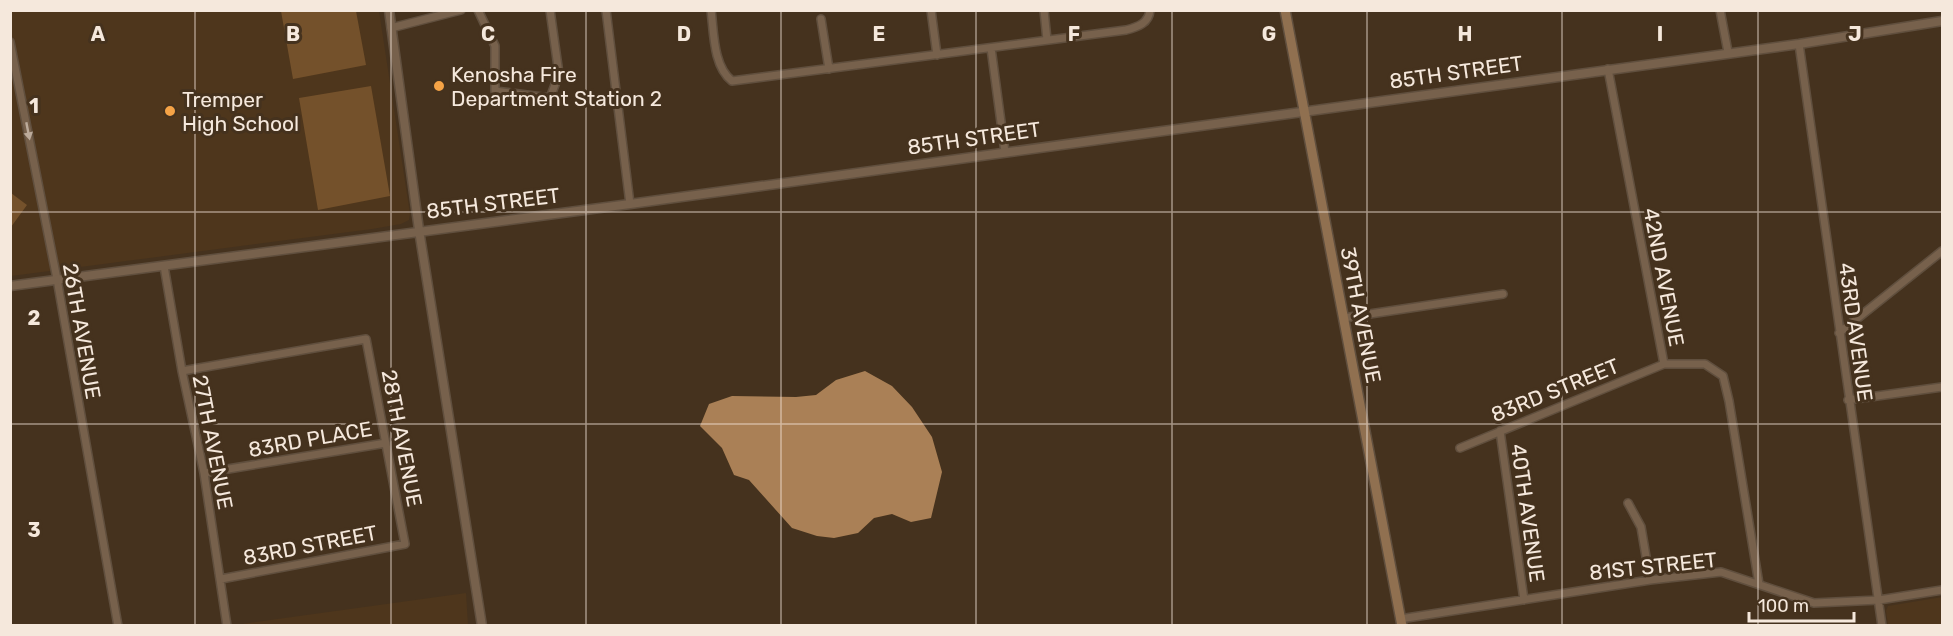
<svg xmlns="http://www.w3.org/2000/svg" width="1953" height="636" font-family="Rubik,sans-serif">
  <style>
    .built { fill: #4e361c }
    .green { fill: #74512b }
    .water { fill: #aa8056 }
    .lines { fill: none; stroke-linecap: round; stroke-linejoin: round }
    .minor-casing { stroke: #604f3e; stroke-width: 10 }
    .tertiary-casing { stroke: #604f3e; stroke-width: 11 }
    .secondary-casing { stroke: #604f3e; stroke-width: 12 }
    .minor { stroke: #77614c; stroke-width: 7 }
    .tertiary { stroke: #77614c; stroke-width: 8 }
    .secondary { stroke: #907050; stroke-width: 9 }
    .oneway { fill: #bcab9b }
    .grid { fill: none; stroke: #f5e8dc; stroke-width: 1.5; stroke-opacity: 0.55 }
    .poi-dot { fill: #f5a346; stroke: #45321e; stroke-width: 2 }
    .labels { text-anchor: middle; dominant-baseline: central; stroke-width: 6; stroke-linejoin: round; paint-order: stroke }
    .street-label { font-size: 21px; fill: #f5e8dc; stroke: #45321e }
    .poi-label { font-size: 21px; fill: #f5e8dc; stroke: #45321e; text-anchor: start }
    .grid-label { font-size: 20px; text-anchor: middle; font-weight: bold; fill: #f5e8dc; stroke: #45321e; stroke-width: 6; stroke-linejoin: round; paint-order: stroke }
  </style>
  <rect width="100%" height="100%" fill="#45321e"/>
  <path class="built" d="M10 11H379L410 214 409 220 401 224 372 229 11 276Z
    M466 593 468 625H235Z
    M1942 597V625H1888L1886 611 1888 606Z"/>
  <path class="green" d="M281 11H356L366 65 293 79Z
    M371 86 390 196 318 210 299 98Z
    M11 193 27 205 11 227Z"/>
  <path class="water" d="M865 371 892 386 912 407 932 437 942 472 931 518 911 522 892 514 874 518 858 533 834 538 817 536 792 528 749 480 734 475 722 448 700 426 709 404 732 396 796 397 816 395 836 380Z"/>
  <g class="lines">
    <defs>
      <path id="minor" d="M478 10 495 46V91L550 98 559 74 550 10
        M606 10 630 204
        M711 10C714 33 713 66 732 81L1126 30C1138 27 1149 23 1150 10
        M931 10 937 55
        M1044 10 1047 40
        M1720 10 1728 52
        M821 19 829 69
        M391 28 461 10
        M10 42 57 279 118 626
        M1799 44 1882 626
        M991 48 1005 152
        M1608 69 1664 364
        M164 266 182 371 204 473 227 626
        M1343 318 1503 294
        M1839 333 1942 251
        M182 371 366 339 405 544 221 579
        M1848 400 1942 387
        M1500 431 1524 600
        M1460 448 1664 364H1705L1723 376 1729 401 1759 584
        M204 473 386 443
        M1628 503 1641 527 1650 580
        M1400 619 1650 580 1721 572 1814 603 1879 600 1942 590"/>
      <path id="tertiary" d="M389 10 419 230 482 626
        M10 286 630 204 1799 44 1942 21"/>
      <path id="secondary" d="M1285 10 1402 626"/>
    </defs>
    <use href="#minor" class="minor-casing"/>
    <use href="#tertiary" class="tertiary-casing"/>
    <use href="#secondary" class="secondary-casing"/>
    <use href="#minor" class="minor"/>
    <use href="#tertiary" class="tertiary"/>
    <use href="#secondary" class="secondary"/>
  </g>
  <defs><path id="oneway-solid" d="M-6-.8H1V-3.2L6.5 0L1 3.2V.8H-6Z" transform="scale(1.5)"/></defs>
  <use class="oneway" href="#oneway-solid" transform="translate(28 131) rotate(79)"/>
  <path class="grid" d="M195 10V626M391 10V626M586 10V626M781 10V626M976 10V626M1172 10V626M1367 10V626M1562 10V626M1758 10V626M10 212H1942M10 424H1942"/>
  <g class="poi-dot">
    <circle cx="439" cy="86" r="6"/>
    <circle cx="170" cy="111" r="6"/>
  </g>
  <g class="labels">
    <g class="street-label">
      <text transform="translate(1456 72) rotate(-8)">85TH STREET</text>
      <text transform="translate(974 138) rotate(-8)">85TH STREET</text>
      <text transform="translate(493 203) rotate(-7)">85TH STREET</text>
      <text transform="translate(1664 277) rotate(79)">42ND AVENUE</text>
      <text transform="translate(1361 315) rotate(79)">39TH AVENUE</text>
      <text transform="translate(82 331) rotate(80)">26TH AVENUE</text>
      <text transform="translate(1856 332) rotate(82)">43RD AVENUE</text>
      <text transform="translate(1555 390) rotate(-22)">83RD STREET</text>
      <text transform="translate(402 438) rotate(79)">28TH AVENUE</text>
      <text transform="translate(310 439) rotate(-10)">83RD PLACE</text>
      <text transform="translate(213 442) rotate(79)">27TH AVENUE</text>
      <text transform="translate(1528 513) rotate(82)">40TH AVENUE</text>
      <text transform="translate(310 545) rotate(-11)">83RD STREET</text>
      <text transform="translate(1653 566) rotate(-6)">81ST STREET</text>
    </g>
    <g class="poi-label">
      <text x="451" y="74">Kenosha Fire<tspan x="451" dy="24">Department Station 2</tspan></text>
      <text x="182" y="99">Tremper<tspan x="182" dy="24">High School</tspan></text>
    </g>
  </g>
  <g class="grid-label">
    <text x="98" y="41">A</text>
    <text x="293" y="41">B</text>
    <text x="488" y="41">C</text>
    <text x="684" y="41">D</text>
    <text x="879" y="41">E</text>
    <text x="1074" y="41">F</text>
    <text x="1269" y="41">G</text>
    <text x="1465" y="41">H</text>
    <text x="1660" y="41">I</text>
    <text x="1855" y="41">J</text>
    <text x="34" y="113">1</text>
    <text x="34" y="325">2</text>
    <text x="34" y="537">3</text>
  </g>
  <rect width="1953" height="636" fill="none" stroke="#f5e8dc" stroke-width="24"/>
  <path d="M1749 612v9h105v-9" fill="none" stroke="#f5e8dc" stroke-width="3"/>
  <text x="1758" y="612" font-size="18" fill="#f5e8dc" stroke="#45321e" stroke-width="4.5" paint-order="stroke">100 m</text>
</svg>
